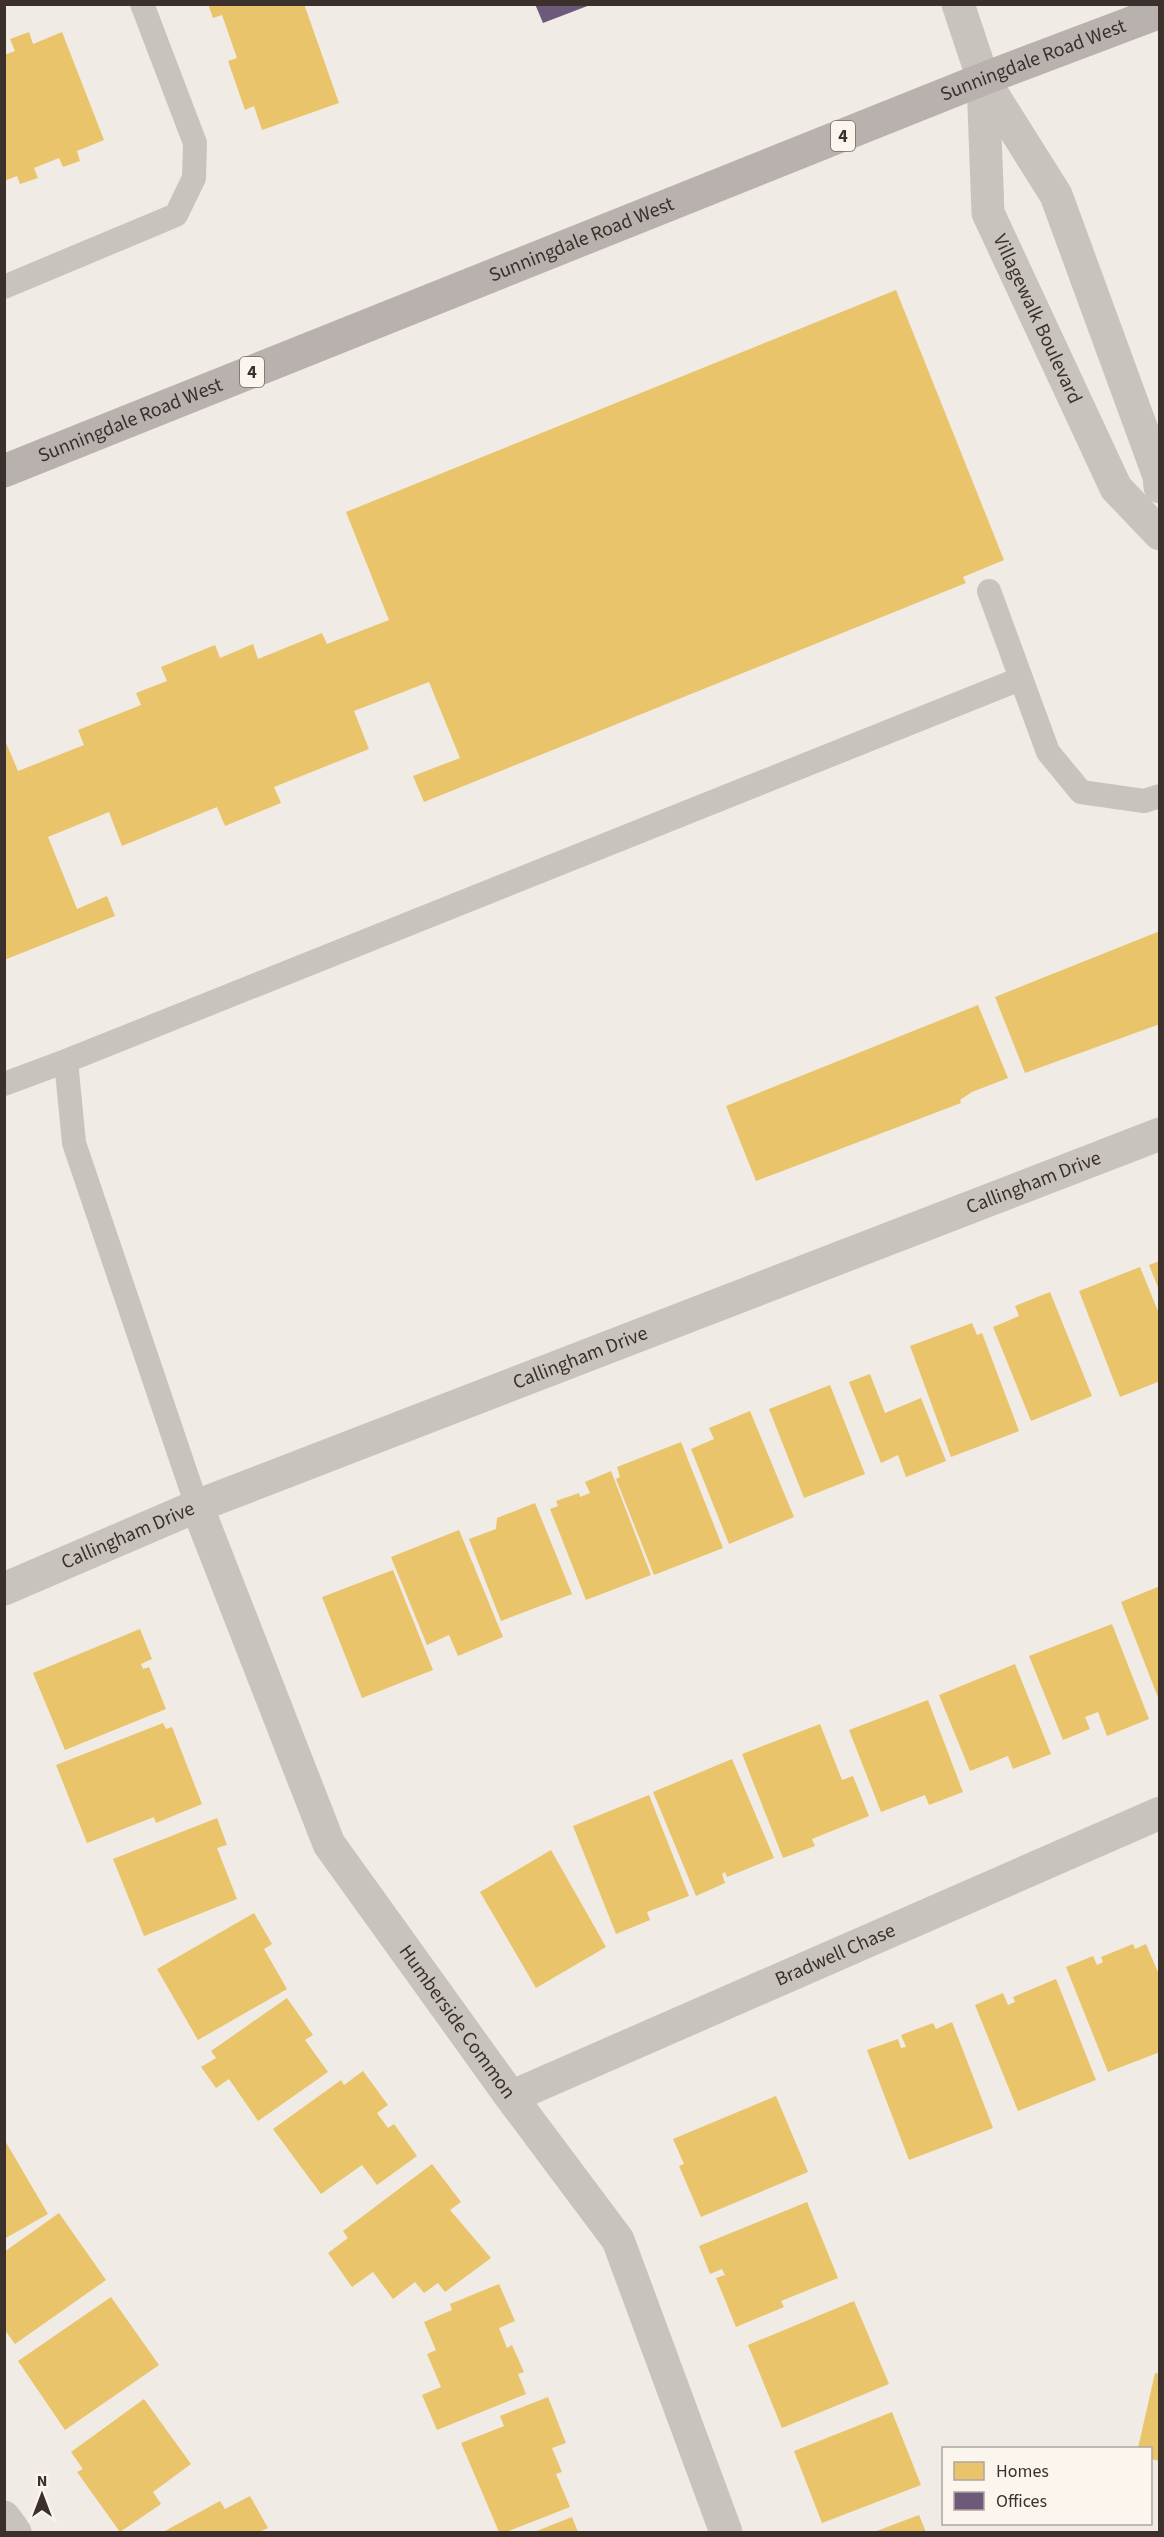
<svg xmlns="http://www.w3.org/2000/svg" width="1164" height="2537" font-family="'Source Sans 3',sans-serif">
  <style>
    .homes { fill: #e9c46a }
    .offices { fill: #6d597a }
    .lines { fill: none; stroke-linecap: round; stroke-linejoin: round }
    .service { stroke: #c9c3be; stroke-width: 24 }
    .minor { stroke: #c9c3be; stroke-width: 33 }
    .tertiary { stroke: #c9c3be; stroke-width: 33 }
    .primary { stroke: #b8b1ad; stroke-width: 33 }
    .labels { text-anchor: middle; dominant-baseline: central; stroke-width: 6; stroke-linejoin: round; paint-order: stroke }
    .shield { fill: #fbf5ee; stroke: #756b66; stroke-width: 1.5 }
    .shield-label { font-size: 18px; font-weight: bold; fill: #3b302b }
    .street-label { font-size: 20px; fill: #3b302b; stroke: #fbf5ee }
  </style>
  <rect width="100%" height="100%" fill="#f0ebe5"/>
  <path class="homes" d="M208 4H304L339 103 262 130 254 106 245 110 228 61 237 58 222 15 213 18Z
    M29 32 33 44 62 32 104 140 77 151 80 161 63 167 59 158 34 168 38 178 20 184 17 176 4 181V55L15 51 10 39Z
    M896 290 1004 560 963 577 966 583 424 802 413 776 460 758 429 682 354 711 369 749 274 787 281 803 225 826 217 807 122 846 109 812 48 837 77 909 107 896 115 916 4 960V738L18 771 84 745 78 730 141 705 136 693 167 681 161 667 215 645 220 658 253 644 258 659 322 633 327 644 389 620 346 512Z
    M1160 931V1024L1025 1073 995 997Z
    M978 1005 1008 1078 972 1092 960 1100 961 1103 756 1181 726 1106Z
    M1160 1261V1290H1159L1149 1265Z
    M1140 1267 1160 1316V1381L1120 1397 1079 1291Z
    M1050 1292 1092 1396 1031 1421 993 1327 1019 1316 1015 1306Z
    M972 1323 977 1335 982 1333 1019 1431 951 1457 910 1346Z
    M870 1374 885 1413 921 1398 946 1461 906 1477 898 1455 881 1463 849 1382Z
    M830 1385 865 1474 804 1498 769 1409Z
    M750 1411 794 1517 729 1544 691 1449 714 1439 709 1428Z
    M681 1442 723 1548 654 1575 616 1479 620 1477 617 1467Z
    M611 1471 651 1575 586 1600 550 1509 558 1506 556 1501 579 1493 580 1497 590 1493 585 1482Z
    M535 1503 572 1594 501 1621 469 1539 496 1529 497 1518Z
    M459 1530 503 1637 458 1656 449 1635 427 1645 391 1557Z
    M393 1570 433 1670 362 1698 322 1597Z
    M1160 1586V1700H1159L1121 1602Z
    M1112 1624 1149 1719 1107 1736 1098 1712 1085 1717 1090 1729 1063 1740 1029 1656Z
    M140 1629 152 1659 141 1664 143 1669 149 1667 166 1709 65 1750 33 1673Z
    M1015 1664 1051 1754 1013 1769 1008 1756 970 1771 939 1695Z
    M928 1700 963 1792 929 1805 925 1795 881 1812 849 1730Z
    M163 1723 166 1729 172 1727 202 1804 156 1823 154 1817 87 1843 56 1765Z
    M820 1724 842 1780 853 1776 869 1816 812 1839 815 1846 783 1858 742 1754Z
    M732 1759 774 1858 727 1877 725 1872 722 1874 725 1883 696 1896 653 1792Z
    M649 1795 689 1896 647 1912 650 1920 616 1934 573 1826Z
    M217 1818 227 1845 217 1848 237 1899 144 1936 113 1859Z
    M551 1850 606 1947 536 1988 480 1892Z
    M254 1913 272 1944 264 1949 287 1989 198 2040 157 1969Z
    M1133 1944 1135 1949 1146 1944 1160 1977V2052L1108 2072 1066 1967 1093 1956 1097 1965 1103 1962 1101 1957Z
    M1056 1979 1096 2080 1018 2111 975 2005 1003 1993 1008 2005 1015 2002 1013 1997Z
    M287 1998 313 2035 305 2040 328 2072 258 2121 229 2079 216 2088 201 2067 216 2058 211 2051Z
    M952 2022 993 2128 909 2160 867 2050 898 2039 901 2048 906 2047 901 2035 933 2023 936 2029Z
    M363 2071 388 2105 377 2113 388 2128 394 2124 417 2156 377 2185 362 2165 321 2194 273 2129 341 2080 344 2085Z
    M776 2096 808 2172 701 2217 679 2166 684 2164 673 2139Z
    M4 2139 48 2214 4 2239Z
    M432 2164 461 2202 450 2210 491 2258 445 2292 438 2283 424 2293 415 2282 393 2299 373 2272 352 2287 328 2253 348 2238 343 2231Z
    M807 2202 838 2278 781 2301 784 2307 736 2327 716 2278 725 2275 722 2269 710 2274 699 2246Z
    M59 2213 106 2280 15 2344 4 2329V2252Z
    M499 2284 515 2321 499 2328 507 2348 512 2345 524 2372 518 2374 526 2394 437 2430 422 2395 441 2387 427 2354 436 2350 424 2322 452 2310 450 2304Z
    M111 2297 159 2365 65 2430 18 2361Z
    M854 2301 889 2384 782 2428 748 2345Z
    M1155 2373 1160 2374V2461L1150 2459V2448H1138Z
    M548 2397 566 2443 552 2448 562 2472 556 2474 570 2507 506 2532H499L461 2443 504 2426 500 2416Z
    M144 2399 191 2464 153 2492 161 2504 120 2532 77 2472 83 2469 71 2452Z
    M892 2412 921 2485 822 2523 794 2451Z
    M250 2496 268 2528 259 2532H163L220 2501 225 2509Z
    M919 2515 926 2532H874Z
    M572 2517 578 2532H534Z"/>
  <path class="offices" d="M535 4H590V5L543 23Z"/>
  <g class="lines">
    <path class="service" d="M4 287 176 215 194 178 195 143 142 4
      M989 591 1048 752 1081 792 1144 801 1160 796
      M4 1084 66 1061
      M197 1506 74 1143 66 1061 1020 679"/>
    <g class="minor">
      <path id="s1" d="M197 1506 329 1844 511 2097 618 2240 726 2532"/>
      <path id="s2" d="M511 2097 1160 1813"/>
    </g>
    <g class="tertiary">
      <path d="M958 4 983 79 1056 195 1159 476 1160 487"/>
      <path id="s3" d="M983 81 988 213 1116 488 1160 534"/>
      <path id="s4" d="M4 1589 197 1506 1160 1134"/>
      <path d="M4 2517 15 2532"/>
    </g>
    <path class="primary" id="s5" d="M4 471 983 79 1160 12"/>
  </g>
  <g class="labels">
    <g class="shield">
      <rect x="831" y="121" width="24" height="30" rx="4.5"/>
      <rect x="240" y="357" width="24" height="30" rx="4.5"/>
    </g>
    <g class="shield-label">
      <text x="843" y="136">4</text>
      <text x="252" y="372">4</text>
    </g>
    <g class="street-label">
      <text stroke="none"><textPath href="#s5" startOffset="1108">Sunningdale Road West</textPath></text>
      <text stroke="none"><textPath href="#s5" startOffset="622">Sunningdale Road West</textPath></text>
      <text stroke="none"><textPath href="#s3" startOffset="249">Villagewalk Boulevard</textPath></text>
      <text stroke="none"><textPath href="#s5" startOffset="136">Sunningdale Road West</textPath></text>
      <text stroke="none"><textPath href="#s4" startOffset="1107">Callingham Drive</textPath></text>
      <text stroke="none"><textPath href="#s4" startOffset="621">Callingham Drive</textPath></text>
      <text stroke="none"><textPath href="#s4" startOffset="135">Callingham Drive</textPath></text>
      <text stroke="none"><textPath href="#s2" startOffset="354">Bradwell Chase</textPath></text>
      <text stroke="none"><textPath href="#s1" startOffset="582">Humberside Common</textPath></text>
    </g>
  </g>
  <rect width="1164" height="2537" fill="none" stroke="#3b302b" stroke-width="12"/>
  <rect x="942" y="2447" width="210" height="78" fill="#fbf5ee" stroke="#aea6a0" stroke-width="1.5"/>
  <rect x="954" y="2462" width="30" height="18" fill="#e9c46a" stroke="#aea6a0" stroke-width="1.5"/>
  <text x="996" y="2477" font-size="18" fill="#3b302b">Homes</text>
  <rect x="954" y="2492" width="30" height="18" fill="#6d597a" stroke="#aea6a0" stroke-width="1.5"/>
  <text x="996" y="2507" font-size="18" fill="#3b302b">Offices</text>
  <g transform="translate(42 2495)" stroke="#fbf5ee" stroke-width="4.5" paint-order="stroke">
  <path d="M0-4.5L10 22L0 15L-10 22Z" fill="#3b302b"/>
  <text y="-9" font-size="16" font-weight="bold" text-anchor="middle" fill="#3b302b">N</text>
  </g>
</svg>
